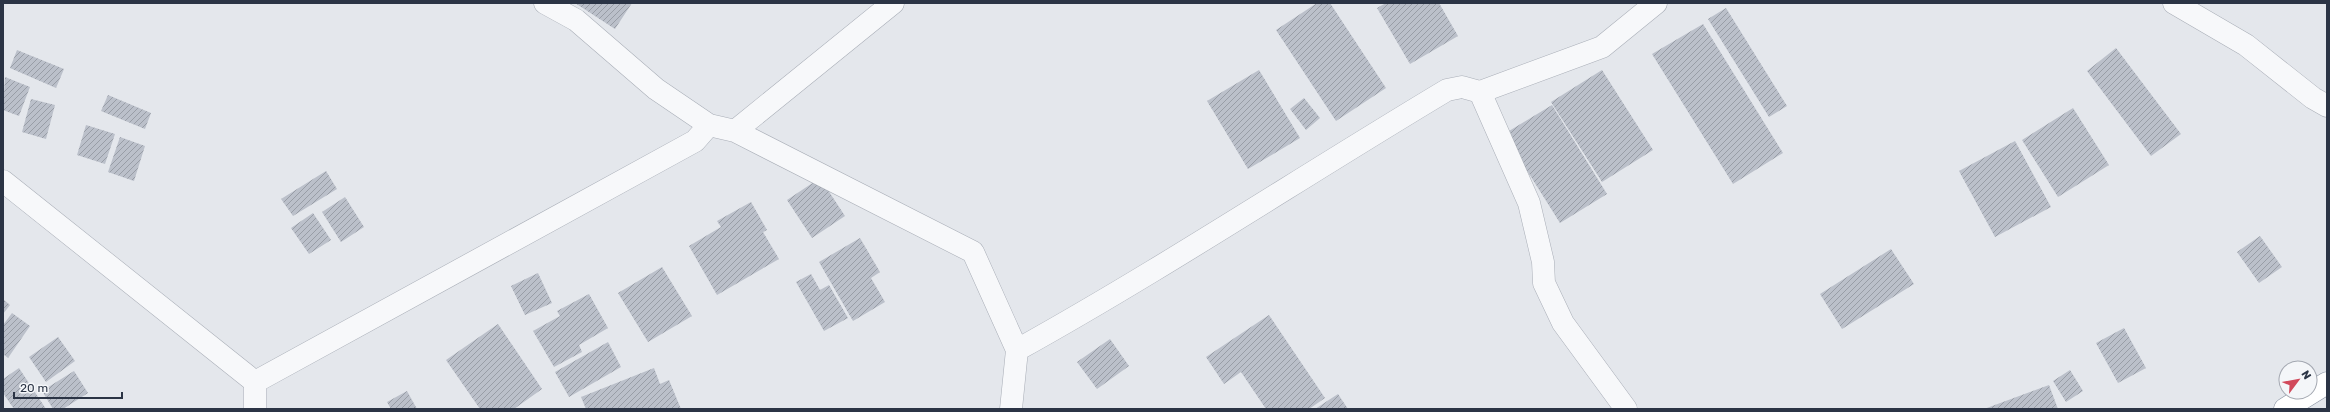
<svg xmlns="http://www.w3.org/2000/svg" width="2330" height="412" font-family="Rubik,sans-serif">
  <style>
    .building { fill: url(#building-hatch) }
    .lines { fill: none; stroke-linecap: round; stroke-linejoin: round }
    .minor-casing { stroke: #a9aeb7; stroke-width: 23 }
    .highway-casing { stroke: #8b94a3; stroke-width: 23 }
    .minor { stroke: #f7f8fa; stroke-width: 22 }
    .highway { stroke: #fff; stroke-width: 22 }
  </style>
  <defs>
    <pattern id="building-hatch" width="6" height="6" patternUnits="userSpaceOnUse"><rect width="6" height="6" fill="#bbc0ca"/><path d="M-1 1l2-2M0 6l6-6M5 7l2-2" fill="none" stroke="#989da6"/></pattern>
  </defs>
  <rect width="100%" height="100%" fill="#e4e7ec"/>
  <path class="building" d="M575 3H632L615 29Z
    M1317 3H1330L1386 88 1336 121 1276 30Z
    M1386 3H1439L1458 36 1410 64 1377 8Z
    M1726 8 1787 106 1769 117 1708 19Z
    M1703 24 1783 153 1733 184 1652 54Z
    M2116 48 2181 134 2151 156 2087 71Z
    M17 50 64 69 56 88 10 68Z
    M1259 70 1300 138 1248 169 1207 101Z
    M1602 70 1653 150 1602 182 1551 102Z
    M5 77 30 87 19 116 3 110Z
    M108 95 151 113 145 129 101 111Z
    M1304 98 1320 118 1306 130 1290 109Z
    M31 99 55 105 46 139 22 132Z
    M1552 105 1607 194 1560 223 1504 134Z
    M2073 108 2109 165 2058 197 2022 140Z
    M86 125 115 134 105 164 77 155Z
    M120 137 145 146 134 181 108 172Z
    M2015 141 2051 207 1995 237 1959 171Z
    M326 171 337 189 293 216 281 199Z
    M820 178 845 216 812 238 787 200Z
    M345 197 364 227 341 242 322 212Z
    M751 202 767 230 763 232 779 259 717 295 689 246 721 227 717 221Z
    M313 213 331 240 309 254 291 228Z
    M2260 236 2282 267 2259 283 2237 252Z
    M860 238 880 272 871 278 885 302 853 321 819 262Z
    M1891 249 1914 284 1842 329 1820 294Z
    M662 267 692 316 648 342 618 293Z
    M538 273 552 303 525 315 511 286Z
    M811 274 820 290 829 285 848 318 824 331 796 282Z
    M589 294 608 328 579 345 582 352 554 367 533 331 560 316 557 311Z
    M3 299 10 305 3 314Z
    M12 313 30 326 8 358 3 354V325Z
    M1269 315 1325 398 1309 409H1266L1241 372 1224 384 1206 357Z
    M498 324 542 389 514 409H480L446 360Z
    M2124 328 2146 368 2118 383 2096 343Z
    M58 337 75 361 46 382 29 357Z
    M1110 339 1129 366 1097 389 1077 362Z
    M608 342 621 367 569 397 555 372Z
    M19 368 46 409H14L3 393V379Z
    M654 368 660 384 669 380 681 409H586L581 397Z
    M2070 370 2083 391 2066 402 2053 381Z
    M74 371 88 393 63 409H53L42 391Z
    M2049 385 2058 409H1984Z
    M407 391 417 409H391L387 402Z
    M1338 394 1348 409H1315Z"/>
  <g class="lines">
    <defs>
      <path id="minor" d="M545 3 576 20 656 89 709 125 735 131 973 252 1017 350
        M2174 3 2246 45 2313 98 2327 106
        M1480 92 1529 203 1543 262 1544 283 1563 323 1626 409
        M735 131 893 3
        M3 181 255 382
        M255 409V382L695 141 709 125
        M1011 409 1017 350C1163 269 1303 176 1447 90L1462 87 1480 92 1602 47 1656 3"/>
      <path id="highway" d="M2285 409 2327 383"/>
    </defs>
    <use href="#minor" class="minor-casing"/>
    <use href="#highway" class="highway-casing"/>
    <use href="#minor" class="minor"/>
    <use href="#highway" class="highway"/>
  </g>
  <rect width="2330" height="412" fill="none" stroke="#2b3445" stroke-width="8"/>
  <g transform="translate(2298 380) rotate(58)"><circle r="19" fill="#f4f6f9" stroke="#a4a8b1"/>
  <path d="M0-3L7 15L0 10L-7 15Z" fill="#d1495b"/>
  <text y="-6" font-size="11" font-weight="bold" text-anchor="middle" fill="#2b3445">N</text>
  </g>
  <path d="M14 392v6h108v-6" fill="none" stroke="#2b3445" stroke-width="2"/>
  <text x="20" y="392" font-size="12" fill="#2b3445" stroke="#f4f6f9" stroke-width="3" paint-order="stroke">20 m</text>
</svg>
